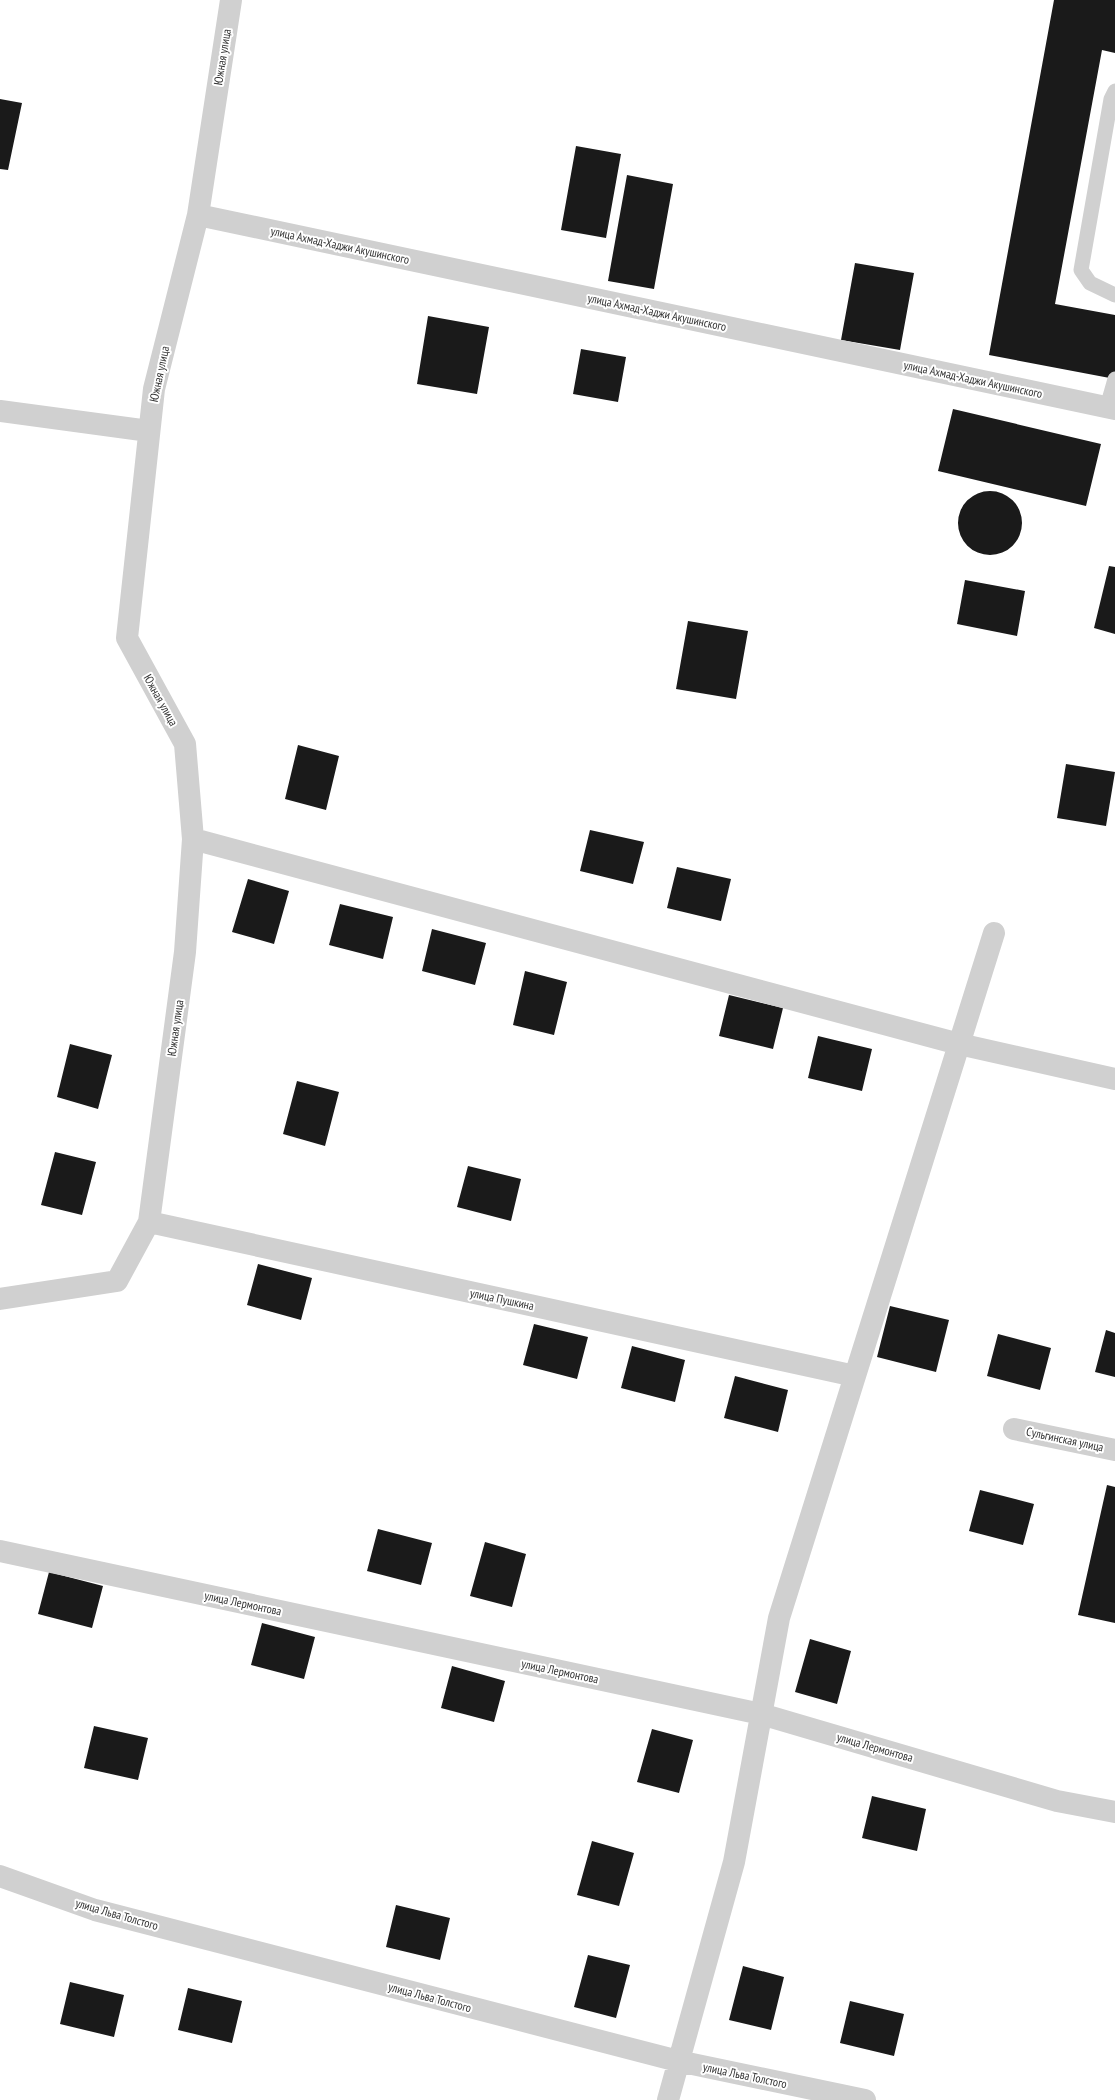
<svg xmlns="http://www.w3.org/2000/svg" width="1115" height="2100" font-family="'PT Sans Narrow',sans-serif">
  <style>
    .building { fill: #1a1a1a }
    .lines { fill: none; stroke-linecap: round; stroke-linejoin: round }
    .service { stroke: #d0d0d0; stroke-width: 15 }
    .minor { stroke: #d0d0d0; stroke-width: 22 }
    .labels { text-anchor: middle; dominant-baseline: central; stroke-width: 4; stroke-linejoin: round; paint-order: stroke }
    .street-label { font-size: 12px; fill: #333; stroke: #fff }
  </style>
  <rect width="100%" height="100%" fill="#fff"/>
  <path class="building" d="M1054 0H1115V53L1102 50 1055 304 1115 315V379L989 355Z
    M0 99 22 103 8 170 0 169Z
    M576 146 621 154 606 238 561 230Z
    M627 175 673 184 654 289 608 281Z
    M855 263 914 273 900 350 841 340Z
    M428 316 489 327 477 394 417 384Z
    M581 349 626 357 618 402 573 394Z
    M953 409 1101 444 1086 506 938 471Z
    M958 523a32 32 0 1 1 64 0a32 32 0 1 1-64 0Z
    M1109 566 1115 567V634L1094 628Z
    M965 580 1025 591 1017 636 957 624Z
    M688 621 748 631 736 699 676 689Z
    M298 745 339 756 326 810 285 799Z
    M1066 764 1115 772 1106 826 1057 818Z
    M590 830 644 842 633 884 580 871Z
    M677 867 731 879 721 921 667 908Z
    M248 879 289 891 274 944 232 932Z
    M340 904 393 917 383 959 329 945Z
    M432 929 486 943 475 985 422 971Z
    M525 971 567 982 554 1035 513 1025Z
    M729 995 783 1008 773 1049 719 1036Z
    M818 1036 872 1049 862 1091 808 1078Z
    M70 1044 112 1055 98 1109 57 1097Z
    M297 1081 339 1092 325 1146 283 1134Z
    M55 1152 96 1162 82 1215 41 1205Z
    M468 1166 521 1179 511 1221 457 1207Z
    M258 1264 312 1278 301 1320 247 1305Z
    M890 1306 949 1320 936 1372 877 1357Z
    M534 1324 588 1337 577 1379 523 1365Z
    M1106 1330 1115 1333V1377L1095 1372Z
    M998 1334 1051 1348 1040 1390 987 1376Z
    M632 1346 685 1360 675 1402 621 1388Z
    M735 1376 788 1390 778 1432 724 1418Z
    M1107 1485 1115 1487V1623L1078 1615Z
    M980 1490 1034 1504 1023 1545 969 1531Z
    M378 1529 432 1543 421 1585 367 1571Z
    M485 1542 526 1554 512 1607 470 1596Z
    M49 1572 103 1586 92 1628 38 1614Z
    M262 1623 315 1637 304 1679 251 1665Z
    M810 1639 851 1651 837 1704 795 1692Z
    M452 1666 505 1681 494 1722 441 1708Z
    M94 1726 148 1738 138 1780 84 1768Z
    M652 1729 693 1740 679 1793 637 1782Z
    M872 1796 926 1809 917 1851 862 1838Z
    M592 1841 634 1853 619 1906 577 1895Z
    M396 1905 450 1918 440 1960 386 1947Z
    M588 1955 630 1965 616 2018 574 2007Z
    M743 1966 784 1977 771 2030 729 2020Z
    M70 1982 124 1995 114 2037 60 2024Z
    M188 1988 242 2001 232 2043 178 2030Z
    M850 2001 904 2014 894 2056 840 2043Z"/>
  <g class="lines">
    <path class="service" d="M1115 91 1111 99 1081 270 1090 283 1115 295
      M1107 407 1115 379"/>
    <path class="minor" d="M198 215 1115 409
      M0 411 149 431
      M193 839 959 1044 1115 1079
      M149 1222 855 1376
      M0 1299 117 1281 149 1222 185 952 193 839 185 744 127 638 154 389 198 215 231 0
      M1014 1429 1115 1450
      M0 1551 761 1714 1057 1801 1115 1812
      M0 1876 95 1910 678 2061 865 2100
      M668 2100 734 1862 779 1618 994 933"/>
  </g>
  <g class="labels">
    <g class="street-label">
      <text transform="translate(222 57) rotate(-81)">Южная улица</text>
      <text transform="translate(340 245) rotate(12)">улица Ахмад-Хаджи Акушинского</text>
      <text transform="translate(657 312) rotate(12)">улица Ахмад-Хаджи Акушинского</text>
      <text transform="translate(159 374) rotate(-78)">Южная улица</text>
      <text transform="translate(973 379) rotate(12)">улица Ахмад-Хаджи Акушинского</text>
      <text transform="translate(161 700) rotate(61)">Южная улица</text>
      <text transform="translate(175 1028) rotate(-82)">Южная улица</text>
      <text transform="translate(502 1299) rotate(12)">улица Пушкина</text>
      <text transform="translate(1065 1439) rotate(12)">Сульгинская улица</text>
      <text transform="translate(243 1603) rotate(12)">улица Лермонтова</text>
      <text transform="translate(560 1671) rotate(12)">улица Лермонтова</text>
      <text transform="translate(875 1747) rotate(16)">улица Лермонтова</text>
      <text transform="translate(117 1914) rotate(16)">улица Льва Толстого</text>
      <text transform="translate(430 1997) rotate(15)">улица Льва Толстого</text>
      <text transform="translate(745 2075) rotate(12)">улица Льва Толстого</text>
    </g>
  </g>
</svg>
